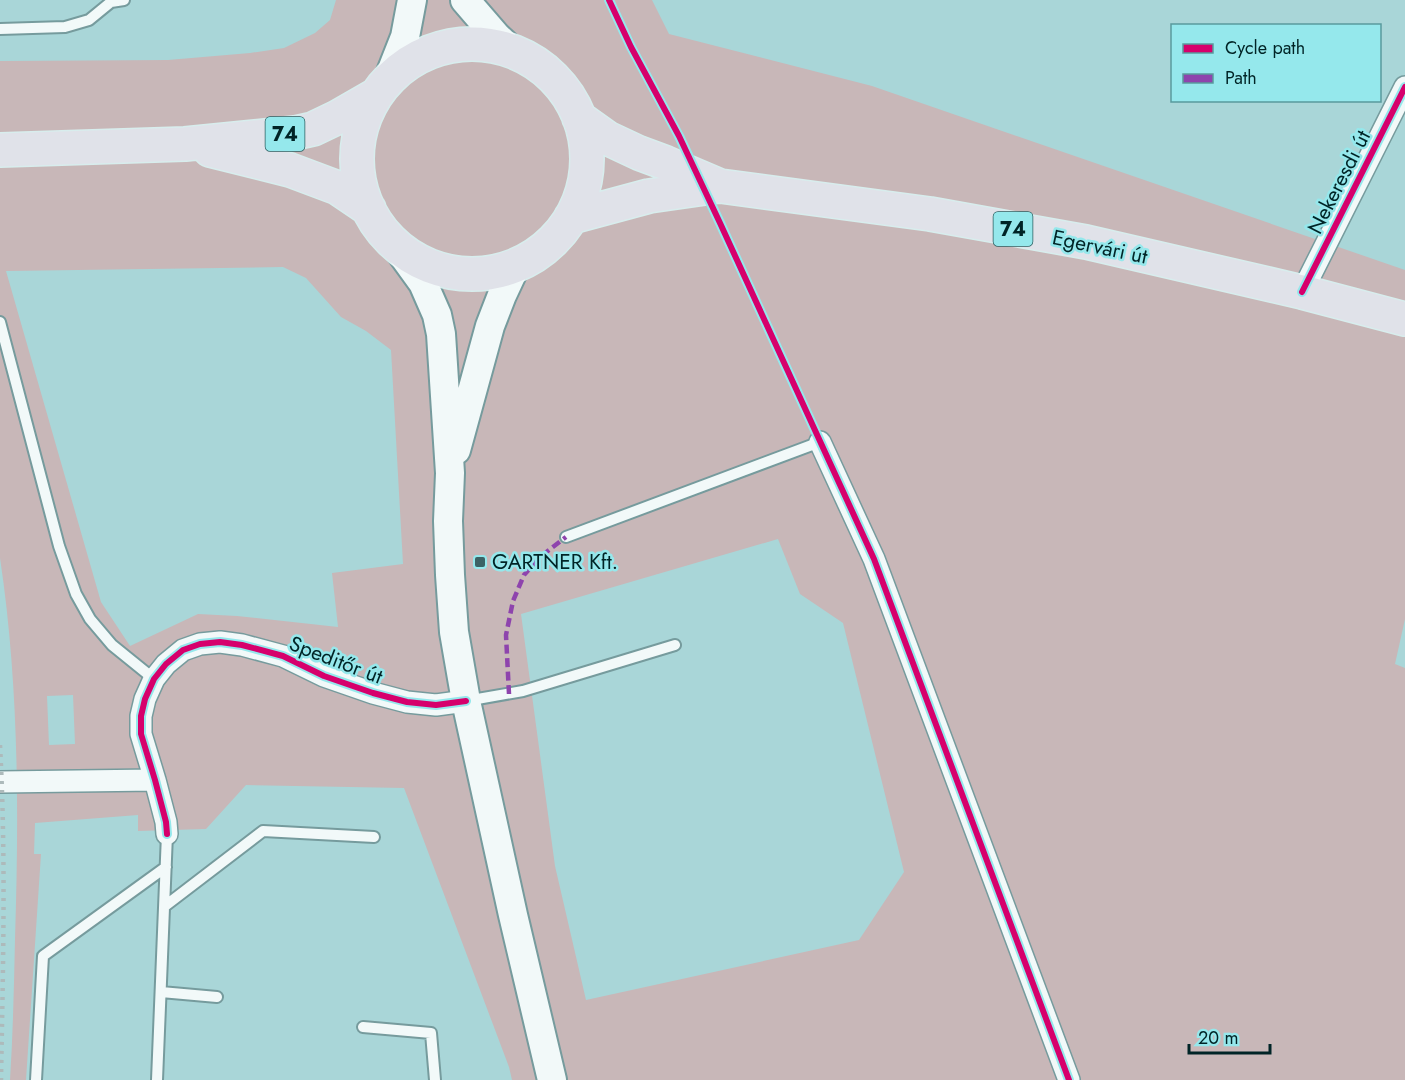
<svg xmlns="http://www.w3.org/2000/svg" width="1405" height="1080" font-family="Jost,sans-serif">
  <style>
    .green { fill: #c8b7b8; fill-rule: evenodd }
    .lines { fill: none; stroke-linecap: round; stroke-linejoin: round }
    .service-casing { stroke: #769b9d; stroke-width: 14 }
    .minor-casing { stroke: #769b9d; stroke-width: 24 }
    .secondary-casing { stroke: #769b9d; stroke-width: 32 }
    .primary-casing { stroke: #d8eded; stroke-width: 36 }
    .service { stroke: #f2f9f9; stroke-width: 10 }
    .minor { stroke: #f2f9f9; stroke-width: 21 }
    .secondary { stroke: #f2f9f9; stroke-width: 28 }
    .primary { stroke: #e0e2e9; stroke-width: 33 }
    .rail { stroke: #adbabb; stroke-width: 4.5; stroke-dasharray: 3 6; stroke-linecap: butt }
    .quiet { stroke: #8e44ad; stroke-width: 4.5; stroke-dasharray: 9 4.5; stroke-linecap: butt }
    .cycleway-casing { stroke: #95e8ec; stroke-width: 10 }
    .cycleway { stroke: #d6006c; stroke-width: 6 }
    .poi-dot { fill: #3b6264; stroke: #95e8ec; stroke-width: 2 }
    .labels { text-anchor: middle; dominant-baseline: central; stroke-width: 5; stroke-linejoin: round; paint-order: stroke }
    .shield { fill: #95e8ec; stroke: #2d5f61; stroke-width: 1.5 }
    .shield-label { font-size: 20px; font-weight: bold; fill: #002426 }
    .street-label { font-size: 21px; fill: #002426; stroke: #95e8ec }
    .poi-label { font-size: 21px; fill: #002426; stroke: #95e8ec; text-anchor: start }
  </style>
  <rect width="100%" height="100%" fill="#a9d6d8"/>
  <path class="green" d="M336 0H652L669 34 872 86 1405 270V619L1395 664 1405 668V1080H512L509 1067 404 788 246 785 206 829 138 831V815L35 823 34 854H41L26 1080H10C13 1033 14 986 15 939 19 812 19 684 0 558V61L168 60 250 53 284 48 315 33 330 20ZM283 267 306 278 341 317 366 331 391 350 403 564 332 573 338 627 237 616 198 614 130 646 101 602 6 271ZM778 539 800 594 843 623 904 872 859 940 586 1000 555 866 521 614ZM73 695 75 744 49 745 47 696Z"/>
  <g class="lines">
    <defs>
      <path id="service" d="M0 29 65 27 89 20 111 2 124 0
        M0 322 59 546 76 594 90 619 112 645 154 679
        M566 537 820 442
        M466 701 523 691 675 645
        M165 906 263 831 374 837
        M161 992 217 997
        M363 1027 431 1033 435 1080
        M36 1080 43 956 166 867
        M157 1080 167 834"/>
      <path id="minor" d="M1302 292 1405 87
        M820 442 874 559 1069 1080
        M0 782 155 780
        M167 834 166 822 155 780 141 734V716L145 699 154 679 166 664 183 650 200 644 220 642 242 645 283 656 324 676 373 693 407 702 436 705 466 701"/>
      <path id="secondary" d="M465 0 496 36 512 51
        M388 80 405 37 412 0
        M394 243 423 283 437 315 441 334 450 473 448 521 450 575 454 632 466 701 513 915 552 1080
        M456 450 490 326 502 295 516 265"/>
      <path id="primary" d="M357 159a115 115 0 1 1 230 0a115 115 0 1 1-230 0Z
        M579 118 607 138 639 153 666 163 720 186 930 214 1086 242 1302 292 1405 319
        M0 150 185 144 295 133 313 129 336 118 376 95
        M210 150 290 170 338 188 369 209
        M571 217 649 196 719 186"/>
    </defs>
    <use href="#service" class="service-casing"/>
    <use href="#minor" class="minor-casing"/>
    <use href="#secondary" class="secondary-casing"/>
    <use href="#primary" class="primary-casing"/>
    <use href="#service" class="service"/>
    <use href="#minor" class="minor"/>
    <use href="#secondary" class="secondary"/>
    <use href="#primary" class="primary"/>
    <path class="rail" d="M0 745C6 857 3 968 1 1080"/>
    <path class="quiet" d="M509 694 506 635 513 601 524 575 540 557 566 537"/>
    <defs>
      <path id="cycleway" d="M609 0 631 47 679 136 720 223 874 559 1069 1080
        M1302 292 1405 87
        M167 834 166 822 155 780 141 734V716L145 699 154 679 166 664 183 650 200 644 220 642 242 645 283 656 324 676 373 693 407 702 436 705 466 701"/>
    </defs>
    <use href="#cycleway" class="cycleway-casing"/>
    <use href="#cycleway" class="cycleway"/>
  </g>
  <rect class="poi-dot" x="474" y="556" width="12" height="12" rx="3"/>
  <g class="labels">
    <g class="shield">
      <rect x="265.5" y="117" width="39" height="34" rx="4.5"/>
      <rect x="993.5" y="212" width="39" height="34" rx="4.5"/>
    </g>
    <g class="shield-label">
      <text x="285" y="134">74</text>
      <text x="1013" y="229">74</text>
    </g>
    <g class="street-label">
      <text transform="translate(1339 182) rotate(-63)">Nekeresdi út</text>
      <text transform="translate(1100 247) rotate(12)">Egervári út</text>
      <text transform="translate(336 660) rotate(21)">Speditőr út</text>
    </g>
    <g class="poi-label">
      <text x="492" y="562">GARTNER Kft.</text>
    </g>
  </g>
  <rect x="1171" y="24" width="210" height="78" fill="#95e8ec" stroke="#599a9d" stroke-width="1.5"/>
  <rect x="1183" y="44" width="30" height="9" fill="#d6006c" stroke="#599a9d" stroke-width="1.5"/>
  <text x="1225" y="54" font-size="18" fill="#002426">Cycle path</text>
  <rect x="1183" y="74" width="30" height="9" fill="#8e44ad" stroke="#599a9d" stroke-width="1.5"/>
  <text x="1225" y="84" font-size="18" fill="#002426">Path</text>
  <path d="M1189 1044v9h81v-9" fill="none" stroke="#002426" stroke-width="3"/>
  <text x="1198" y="1044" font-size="18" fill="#002426" stroke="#95e8ec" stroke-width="4.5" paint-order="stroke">20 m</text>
</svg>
